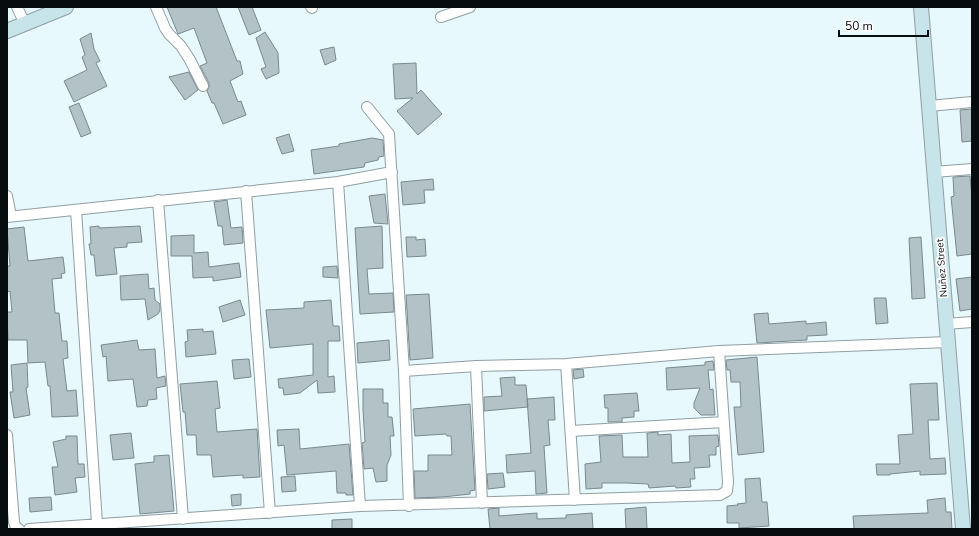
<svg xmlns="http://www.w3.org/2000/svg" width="979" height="536" font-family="'Nunito Sans',sans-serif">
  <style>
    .building { fill: #b2c2c6; stroke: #79898c }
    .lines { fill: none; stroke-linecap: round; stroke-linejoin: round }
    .street-casing { stroke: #8f9fa2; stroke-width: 12 }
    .secondary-casing { stroke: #8f9fa2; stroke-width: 16 }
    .street { stroke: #fff; stroke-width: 10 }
    .secondary { stroke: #c7e4ea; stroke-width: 14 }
    .labels { text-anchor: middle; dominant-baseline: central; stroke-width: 3.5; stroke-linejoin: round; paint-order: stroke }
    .street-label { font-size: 10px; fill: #070d0e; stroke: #fff }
  </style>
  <rect width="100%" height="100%" fill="#e8f9fd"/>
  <path class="building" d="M167 7H216L237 61H240L243 74 230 81 238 102 241 101 246 115 223 124 214 103H212L207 91 209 87V83L200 66 207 63 194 28 178 34Z
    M238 7H252L261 30 249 35Z
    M265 32 278 53 279 73 266 79 261 69 266 67 256 38Z
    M91 33 94 49 100 61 96 63 107 86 74 102 64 81 87 70 82 57 85 55 80 39Z
    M334 47 336 60 325 65 320 50Z
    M416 63 417 94 421 90 442 114 418 135 397 111 413 98 395 99 393 64Z
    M189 72 198 90 185 100 169 77Z
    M79 103 91 133 81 137 69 107Z
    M972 109V141L962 142 960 110Z
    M289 134 294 151 282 154 276 138Z
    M372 138 383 140 384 156 379 157 378 160 365 163 364 167 314 174 311 150 339 146V144Z
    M970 176 972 197V254L957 256 951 197 954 196 953 177Z
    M433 179 434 190H424L425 203 403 205 401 182Z
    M385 194 388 224 374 223 369 196Z
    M227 200 231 228 242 227 243 243 224 245 222 226H218L214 202Z
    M99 226V228L140 226 142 242 127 243V247L114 248 117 274 96 276 94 255H91L89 244H91L90 227Z
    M382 226 383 268 367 269 369 294 393 293 394 312 360 314 355 228Z
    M24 227 28 261 63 257 65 273 61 274 62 278 52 279 55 313H59L62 341H67L68 358 63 359 67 391 76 390 78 416 52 417 50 386H48L45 362 28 363 27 340H8L7 312H12L10 291 7 292V266H10L7 229Z
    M194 235V253L208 252 209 267 239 263 241 277 213 281V277L193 278 192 256H171V236Z
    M406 237H416V240L425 239 426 256 407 257Z
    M921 237 925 298 912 299 909 238Z
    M337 266 338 278 323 277V267Z
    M148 274 149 289 154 288 155 300 160 304V311L158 314 148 320 145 299 121 300 120 276Z
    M972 277V309L960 311 956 279Z
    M429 294 433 358 410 360 406 295Z
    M874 298H886L888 323 876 324Z
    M240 300 245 315 223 322 219 307Z
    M331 300 333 326H339L340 341H328V377L334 376 335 392 318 393 317 380 300 393 284 395 283 388H279L278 379 313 375V344L270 348 266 310 304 308V302Z
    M768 313 769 324 806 321V324L826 322 827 335 807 336V340L757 343 754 314Z
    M203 329V332L213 331 216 354 186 357 185 342 188 341 187 330Z
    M137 340 139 350 155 349 157 378 165 376 166 386 156 388 157 399 148 400 147 406 137 407 133 379 108 381 106 356 103 357 101 345Z
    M389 340 390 360 358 363 357 343Z
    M757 357 764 452 738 455 734 407H741L740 382H731L730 370H727L726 360Z
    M249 359 251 377 234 379 232 360Z
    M713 361 714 370H708L710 390 713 389 715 415H701L694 408V403L700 388 667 390 666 368 705 365V362Z
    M27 363 28 387 26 388 30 415 14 418 10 392H13L11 365Z
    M583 369 584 377 574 379 573 370Z
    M515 377V385H526L528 407 484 411V397L502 396 500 378Z
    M217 381 220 408 215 409 217 432 257 429 260 477 243 478V475L213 477 211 455H197L196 435H187L185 412H183L180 384Z
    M937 383 939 420H928L930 459 945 458 946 474 920 475V471L890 474V475H877L876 464H900L898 435 913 434 910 384Z
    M363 389H383V403H388V417H392L394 436H390L391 455 387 465V481L376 482 373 468 364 469 362 443 365 442 363 410Z
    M637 393 639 411H634V417L622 418V422H608V408H605L604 395Z
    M554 397 555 420H548L550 445 544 446 547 493 536 494 535 471 507 473 506 455 531 453 527 399Z
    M470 404 475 490 470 491V494L443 497 415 498 414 471H428V455H452L451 436H447L446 434 415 436 413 409Z
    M299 429 300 449 349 444 353 495H346V493H337L336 471 287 475 284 445 278 446 277 430Z
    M658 432V435L671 434 672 463 690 462 689 436 718 435 719 446 716 447V455H709L710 467 694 468 695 479H690L691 487 676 488 675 486 649 488 648 484 627 483H602V488L586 489 585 464 601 462 599 436 622 435 623 457H648L647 433Z
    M131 433 134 458 113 460 110 435Z
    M66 436H77L78 464H84L85 477 75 478 77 492 55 495 52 467H58L53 442 66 439Z
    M169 455 174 511 140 514 135 464 154 462V456Z
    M503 473 505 487 488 489 487 474Z
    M295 476 296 491 282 492 281 477Z
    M760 478 762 502H767L769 526 739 528V523H727V506L738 505 737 504 746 503 745 479Z
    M241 494V505L232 506 231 495Z
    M51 497 52 510 30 512 29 498Z
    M945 498 946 512H951L952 529H854L853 516 928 513 927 500Z
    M646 507 647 529H626L625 509Z
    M499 508V516L537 513V519L566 518V515L592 513 593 529H490L488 509Z
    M352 519V529H332V520Z"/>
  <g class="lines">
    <defs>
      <path id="street" d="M17 7 25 24
        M156 7 165 28 169 34 181 46 190 60 203 86
        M311 7 312 8
        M441 17 470 7
        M929 106 972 102
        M367 107 389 134 404 371 409 506
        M934 172 972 169
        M338 182 360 506
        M246 191 270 513
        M7 196 11 216
        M158 200 183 519
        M76 210 97 523
        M7 217 338 182 392 172
        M946 324 972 322
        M566 364 575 500
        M476 366 482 503
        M404 371 476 366 566 364 719 351 948 342
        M571 431 724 422
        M7 435 14 522 16 528 19 529
        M29 529 360 506 720 495 727 491 728 482 719 351"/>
      <path id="secondary" d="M921 7 963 529
        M7 31 66 7"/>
    </defs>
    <use href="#street" class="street-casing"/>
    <use href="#secondary" class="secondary-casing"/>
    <use href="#street" class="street"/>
    <use href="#secondary" class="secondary"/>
  </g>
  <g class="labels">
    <g class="street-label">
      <text transform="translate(942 268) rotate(-94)">Nuñez Street</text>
    </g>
  </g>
  <rect width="979" height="536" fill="none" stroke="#070d0e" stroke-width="16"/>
  <path d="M839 30v6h89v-6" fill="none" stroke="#070d0e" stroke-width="2"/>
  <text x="845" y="30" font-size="12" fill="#070d0e" stroke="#ffffff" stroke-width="3" paint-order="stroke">50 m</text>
</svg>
